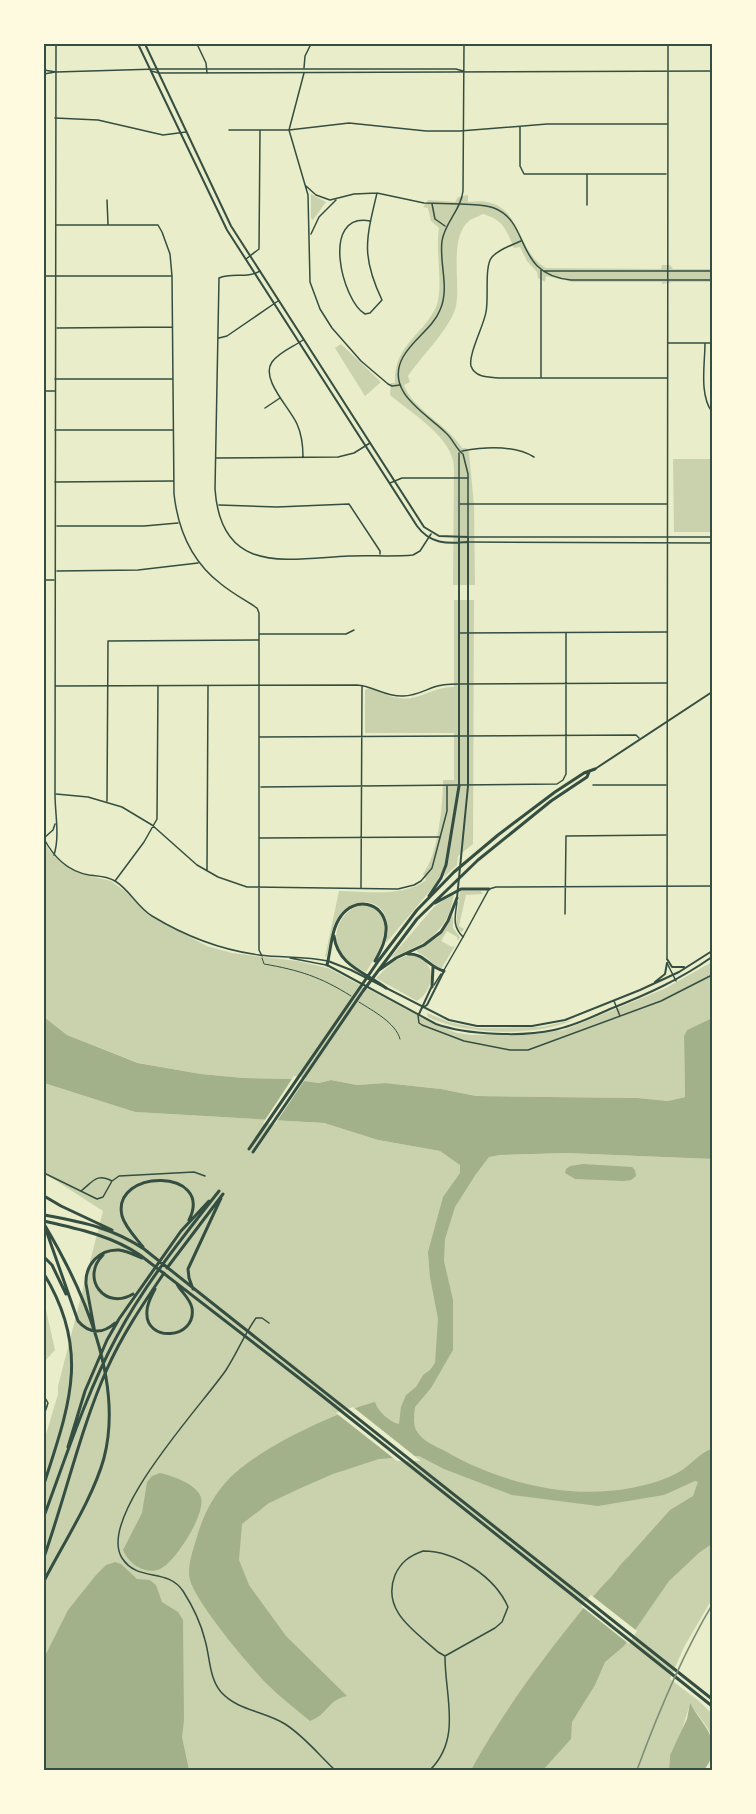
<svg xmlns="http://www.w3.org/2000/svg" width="756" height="1814" font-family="Poppins,sans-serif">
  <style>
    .green { fill: #cad2ad }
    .water { fill: #a3b18a }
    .pier { fill: #e9edc9 }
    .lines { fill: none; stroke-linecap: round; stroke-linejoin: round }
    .service { stroke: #344e41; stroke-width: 1 }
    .minor { stroke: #344e41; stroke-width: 1.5 }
    .tertiary { stroke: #344e41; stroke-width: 1.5 }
    .secondary { stroke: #344e41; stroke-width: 2 }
    .primary { stroke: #344e41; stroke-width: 2 }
    .trunk { stroke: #344e41; stroke-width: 2 }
    .motorway { stroke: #344e41; stroke-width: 3 }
    .rail { stroke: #7c8e77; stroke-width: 1.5 }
    .neatline { fill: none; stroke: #344e41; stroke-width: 2 }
  </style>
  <rect width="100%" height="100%" fill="#e9edc9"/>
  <path class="green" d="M311 194 326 202 313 220 311 218Z
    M468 195V202C524 194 512 249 546 268L661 269 662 265H670L673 269H712V282H673L662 284V282H573L546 276 545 282 538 278 537 272 527 261 520 247 514 248C506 229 503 220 483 214 479 216 474 218 470 220 448 237 461 283 456 306 452 326 421 357 408 376L410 382 404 385C413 410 447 424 462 448H466L469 452 474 506 475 585H453L454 468C454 438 411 413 390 395L391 383H395C394 344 422 337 436 307 444 288 435 252 439 228L431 221 428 208 423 207 428 200 455 202 458 197Z
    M341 344 381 382 365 396 335 348Z
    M673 459H712V532H674Z
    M454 600H474L473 844 458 856 457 865 444 877 447 867 435 885 386 943C386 935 389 924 385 915 375 895 350 900 339 916 331 926 330 944 327 956L325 957 339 891C366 891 402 898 426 880L423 874C438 855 443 805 443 780H454V733H365V690L369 688C385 694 399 702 416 697 430 693 439 687 454 687Z
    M44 841 49 850 62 864 86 875 111 881 126 892 148 915 207 946 232 953 297 961 328 968 436 1025 457 1033 471 1035 535 1034 564 1030 664 989 712 962V1018L687 1030 684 1036 685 1097 668 1101 638 1098 476 1096 441 1089 385 1083 357 1085 331 1080 319 1083 290 1079 243 1078 201 1074 139 1063 67 1035 44 1017Z
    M460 891H481L483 894 466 895 459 926 464 929 462 932 458 930 456 923Z
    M454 893C451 922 435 939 409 950 403 953 397 956 391 957L434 907Z
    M365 905C401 915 379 953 366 972 355 967 342 959 338 947 331 928 346 906 365 905Z
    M453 915V928L460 937 458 941 457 937 447 931 441 941 452 947 455 946 441 969C432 964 427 956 417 952V950L438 937Z
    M408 955C437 956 437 988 417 1001L376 978 394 961Z
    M427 1013 449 1022 477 1028 541 1027 573 1020C535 1037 465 1035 428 1017Z
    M44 1083 135 1112 324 1123 378 1140 440 1151 500 1155 566 1153 712 1159V1599L684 1647 670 1679 699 1701 712 1714V1737L707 1727 690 1704 681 1733 670 1755 669 1770H44V1441L58 1394V1386L103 1211 44 1173Z
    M44 1301 55 1350 44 1362Z"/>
  <path class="water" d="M44 1017 67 1035 138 1063 201 1074 243 1078 290 1079 319 1083 331 1080 357 1085 385 1083 441 1089 476 1096 638 1098 668 1101 685 1097 684 1036 687 1030 712 1018V1159L566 1153 500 1155 489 1157 476 1174 455 1207 445 1239 444 1261 453 1300V1350L431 1388 415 1407C414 1415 413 1423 416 1430 422 1441 435 1446 445 1451 498 1482 569 1500 631 1488 647 1485 665 1480 679 1472 691 1465 699 1453 712 1449V1544L700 1552 669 1581 624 1646 605 1662 595 1685 572 1722 571 1739 543 1770H471C504 1710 543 1658 586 1605 594 1595 602 1586 611 1577 617 1570 621 1563 628 1557L670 1510 693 1496 698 1482 695 1481 664 1495 598 1506 512 1495 444 1469 419 1456 379 1459 333 1474 303 1487 269 1503 242 1524 239 1560 249 1585 286 1636 347 1696C326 1701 329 1714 310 1721 296 1709 281 1698 268 1685 250 1667 196 1603 190 1580 187 1567 192 1553 196 1540 202 1518 212 1497 227 1481 256 1449 334 1413 375 1402 378 1412 390 1422 399 1424L401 1407 406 1395 416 1387 423 1375 430 1370 435 1363 438 1319 430 1277 428 1252 443 1197 460 1173V1165L440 1151 378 1140 324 1123 135 1112 44 1083Z
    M583 1164 632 1167 635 1170 636 1176 631 1180 624 1181 575 1179 565 1173 566 1169 570 1166Z
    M160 1473C172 1476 194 1483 200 1495 209 1510 175 1563 160 1569 153 1572 145 1571 138 1567 131 1563 126 1557 123 1550L142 1513 147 1482 152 1476Z
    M115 1562 121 1564 137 1579 150 1580 156 1585 162 1602 178 1612 183 1620 184 1720 182 1737 189 1770H44V1658L68 1610 96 1575 106 1565Z
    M690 1703C703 1727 726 1742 704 1770H669L670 1755 687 1719Z"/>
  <path class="pier" d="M294 1076 306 1078 275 1124 263 1123Z
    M353 1407 421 1461H397L336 1413Z
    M591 1595 637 1631 629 1644 581 1606Z"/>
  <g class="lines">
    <path class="service" d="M262 958 264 964C299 970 321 977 351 996
      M359 1002C373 1011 396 1023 400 1039"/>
    <path class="minor" d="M197 44 206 63 207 73
      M668 44V70
      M304 68 305 56 311 44
      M304 73 289 130 308 195 310 282 320 309 332 328 361 361 388 384 392 386 400 385
      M55 118 98 120 163 135 186 132
      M520 127V166L524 174H666
      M229 130H289L349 123 426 131H460L547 124H667
      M587 174V205
      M306 186 316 195 330 200 354 194 377 193 424 203 460 204
      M107 200 108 224
      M432 204 435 219 445 226
      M370 221C320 212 342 301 365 314L370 313 382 300C361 256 366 239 377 193
      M56 225H158L162 232 170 254 172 276 174 494C178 530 192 562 221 584 232 593 245 600 257 608L259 613V950L262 956
      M311 234 319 217 336 200
      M521 241C512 245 499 249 492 257 484 266 489 298 486 312 484 325 468 355 471 366 475 378 490 377 500 378H667
      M246 259 259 249 260 131
      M541 270V377
      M260 271C247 279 232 272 219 278L215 489C221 576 287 559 349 556 370 555 392 557 413 555L420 551 431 534
      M44 276H172
      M57 328 172 327
      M219 338 227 336 278 301
      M668 343H712
      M705 343C705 364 699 394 712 412
      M55 379H173
      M44 391H55
      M265 408 280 398
      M55 430H173
      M462 451C484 447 514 445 534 457
      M303 457C303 445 302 435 297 424 290 408 260 379 272 362 279 352 293 347 303 340
      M216 458 338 457 354 453 370 443
      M55 482 173 481
      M390 483 402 478H468
      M460 504H667
      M219 505 277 507 349 504 380 551V554
      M57 526H144L178 523
      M57 571 138 570 198 563
      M44 580H54
      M459 633 667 632
      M260 634H346L354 630
      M459 684 667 683
      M259 737 636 735 639 738
      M593 785H666
      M261 787 557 784 563 780 566 774V633
      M56 794 88 797 122 807 152 825 197 865 218 877 247 887 398 889 414 885 421 881 432 868 447 811V786
      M107 801 108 641 258 640
      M260 838 439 837
      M207 870 208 686
      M115 881 144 842 157 819 158 686
      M361 888 362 686
      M565 914 566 836 666 835
      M463 937 489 889 496 887 712 886
      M614 1001 620 1016
      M418 1015 419 1023 422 1025 464 1041 510 1050H528L661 1001 712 975
      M44 1173 97 1199 103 1197 112 1181 119 1176 194 1172 205 1176
      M81 1191C94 1181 96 1173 112 1181
      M269 1323 262 1318H256C244 1335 237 1353 226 1370 204 1403 96 1517 122 1558 138 1583 167 1567 183 1591 192 1605 201 1624 205 1640 210 1657 209 1678 221 1692 238 1711 265 1711 285 1724 304 1736 319 1755 335 1770
      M44 1356 45 1355
      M44 1396 48 1403 44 1415
      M423 1551C456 1551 495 1577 508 1607L502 1622 495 1628 445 1656 438 1652C415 1631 381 1611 395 1575 401 1562 409 1556 423 1551Z
      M430 1770C462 1738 445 1697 445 1657"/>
    <path class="tertiary" d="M464 44 463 191C461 210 445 222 442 241 439 264 450 288 440 310 433 328 413 339 403 357 384 392 426 413 446 433 453 439 456 449 463 454L468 474V537H712
      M44 70 56 72 157 69H456L463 71
      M151 71 159 73 712 71
      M44 74 55 72
      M461 204C472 205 484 204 494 208 532 223 513 274 571 280H712
      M544 271H712
      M459 453V537
      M467 542 712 543
      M56 686 357 685C373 686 386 697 403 696 415 696 423 691 434 687 442 684 450 684 458 684
      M44 838 53 830 55 824
      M44 839C54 857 67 871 89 875 98 876 107 876 115 881 130 890 137 907 152 916 185 936 221 950 259 955 282 958 305 956 328 961
      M54 855C60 836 55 814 55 794L56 44
      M290 958 326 965
      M667 958 668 71
      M667 963 676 981
      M444 970 463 937C452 926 455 917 457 902
      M434 985 441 974"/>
    <path class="secondary" d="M138 44 227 230 417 526C430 544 447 544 467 542
      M145 44 231 226 424 527 439 536 468 537V786L457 898
      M459 786V538"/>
    <path class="primary" d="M595 769 712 692
      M422 1008 427 1005 444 971
      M419 1014 431 988"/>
    <path class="trunk" d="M667 959 672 967H684
      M328 961 351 970 449 1020 477 1026H532L565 1020 640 990 679 972 712 951
      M327 965 436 1024C467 1035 523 1037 554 1030 574 1026 592 1017 610 1009 648 994 679 980 712 957
      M655 982 665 974 667 963"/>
    <path class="motorway" d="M429 896 441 878 446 865 459 786
      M435 903 461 889H489
      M334 936C338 966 365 972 386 988
      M408 954C425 953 429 968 444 971
      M327 965C331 950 331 929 341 916 354 897 383 901 386 926 387 939 381 950 375 961
      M379 970 396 958 424 945 441 932 448 921 457 898
      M432 987 433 967
      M249 1149 379 960 417 910 454 872 498 835 555 792 584 773 595 769
      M253 1152 363 991 417 919 478 860 551 801 587 777 589 772
      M44 1196 61 1206 112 1230
      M44 1215C81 1222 111 1227 144 1249L712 1699
      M44 1221C78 1229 110 1235 140 1255L321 1395 712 1706
      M44 1224C83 1289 124 1381 104 1458 93 1498 63 1544 44 1581
      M46 1230 78 1321C89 1334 103 1334 115 1323
      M143 1247C136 1238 125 1227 122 1216 111 1168 215 1168 189 1220
      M103 1255C80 1278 105 1311 133 1294
      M44 1257 52 1265 66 1294
      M167 1268 223 1194
      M44 1274C91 1351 69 1406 44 1484
      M155 1289C152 1295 147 1303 147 1311 144 1343 197 1340 192 1308 190 1298 181 1292 177 1284
      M193 1289 189 1278 188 1269 221 1198
      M95 1333 86 1284C85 1265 99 1249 119 1250 127 1251 135 1255 142 1258
      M68 1447 85 1391 107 1340 119 1319 181 1231 209 1201
      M44 1516C66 1457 86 1394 116 1338 144 1285 182 1238 219 1191
      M44 1557C66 1495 80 1430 107 1369 122 1335 143 1304 164 1273"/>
    <path class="rail" d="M637 1770C658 1713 681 1657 712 1605"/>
  </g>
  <rect width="756" height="1814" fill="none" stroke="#fefae0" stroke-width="90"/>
  <rect x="45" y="45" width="666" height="1724" class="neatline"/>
</svg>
